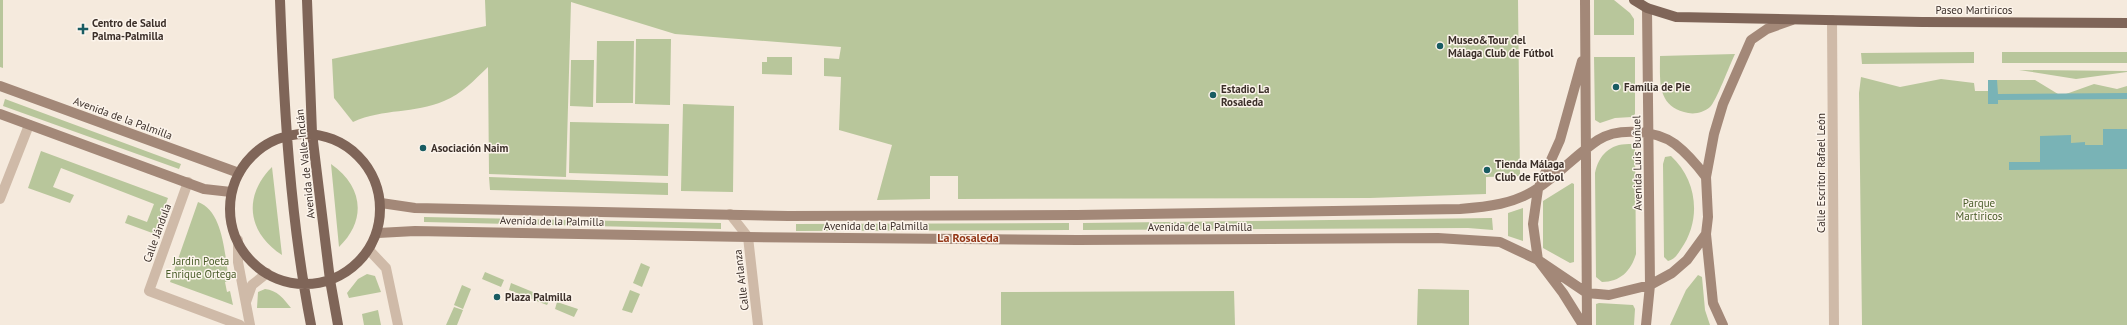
<svg xmlns="http://www.w3.org/2000/svg" width="2127" height="325" font-family="'PT Sans',sans-serif">
  <style>
    .green { fill: #b8c69b }
    .water { fill: #79b3b6 }
    .lines { fill: none; stroke-linecap: round; stroke-linejoin: round }
    .minor { stroke: #cfbaa8; stroke-width: 10 }
    .secondary { stroke: #a38878; stroke-width: 10 }
    .primary { stroke: #7f6558; stroke-width: 10 }
    .poi-dot { fill: #195c62; stroke: #fcf4eb; stroke-width: 1.5 }
    .labels { text-anchor: middle; dominant-baseline: central; stroke-width: 3; stroke-linejoin: round; paint-order: stroke }
    .street-label { font-size: 11px; fill: #3b2f29; stroke: #fcf4eb }
    .poi-label { font-size: 11px; font-weight: bold; fill: #3b2f29; stroke: #fcf4eb; text-anchor: start }
    .park-label { font-size: 11px; fill: #495c29; stroke: #fcf4eb }
    .neighbourhood-label { font-size: 12px; font-weight: bold; fill: #943718; stroke: #fcf4eb }
  </style>
  <rect width="100%" height="100%" fill="#f5eadd"/>
  <path class="green" d="M0 0H3V68L0 67Z
    M485 0H1518L1520 176 1486 177V194L1370 198 958 199V176H930V199L877 200 892 145 839 130 841 77 824 76V58L839 59 841 47 675 34 571 2 566 177 489 174 488 67C474 80 462 94 444 101 414 114 384 108 353 122L334 98 332 59 486 26Z
    M1594 0H1614L1630 13 1634 19V35H1594Z
    M636 39H671L670 105 635 104Z
    M597 41H634L633 103H596Z
    M1974 52V63L1862 64 1861 53Z
    M2002 52H2127V63H2002Z
    M1735 54C1730 64 1716 102 1710 107 1703 113 1693 115 1684 112 1657 105 1660 80 1660 56Z
    M767 57H792V75L762 74V62H767Z
    M1594 57H1635V114L1632 117 1615 118 1600 123 1595 120Z
    M571 60H594L593 107 570 106Z
    M2019 70 2127 71V72L2076 79Z
    M1861 77 1900 87 1941 79 1974 83 1975 91H1988V80H2035L2058 94H2066L2094 84 2117 89 2127 86V325H1862L1859 93Z
    M5 99 181 164 179 169 3 106Z
    M683 104 734 106 733 192 681 191Z
    M570 122 669 124 668 176 569 173Z
    M1631 144 1635 149 1636 254C1631 271 1620 282 1602 282L1596 277 1595 173C1599 154 1611 143 1631 144Z
    M41 151 168 198 155 234 125 223 128 215 147 222 154 204 61 168 53 187 74 195 70 203 28 188Z
    M1671 156C1697 180 1702 219 1681 249 1678 254 1674 260 1668 261L1664 257 1663 164 1665 157Z
    M331 164C363 186 367 220 339 247Z
    M272 167 282 255C247 232 243 196 272 167Z
    M489 177 668 183V195L490 190Z
    M1572 183 1574 184V262L1570 263 1543 248V201Z
    M198 202C224 211 225 258 229 281L225 282 227 292 230 291 233 305 170 282Z
    M1523 208V241L1508 236V213Z
    M424 217 721 223V229L424 222Z
    M1492 218 1493 230 1468 228 1083 230V223Z
    M1069 223V230L796 231V224Z
    M641 263 650 267 642 287 633 283Z
    M485 272 504 280 501 287 482 279Z
    M367 274 375 276 381 292 349 298 347 293 358 279Z
    M1698 275 1702 277 1705 310 1710 325H1670L1686 290Z
    M511 283 550 299 547 305 509 290Z
    M462 285 471 289 463 309 454 305Z
    M265 289C277 290 284 299 291 308H257L258 292Z
    M1418 289 1469 290V325H1417Z
    M630 290 640 294 632 313 622 310Z
    M1234 291 1235 325H1001V292Z
    M557 302 578 309 574 317 555 309Z
    M1599 303 1633 305 1635 309 1634 325H1596V304Z
    M454 307 463 310 457 325H446Z
    M378 310 381 325H364L362 314Z"/>
  <path class="water" d="M1988 80H1997L1998 94 2127 93V99L1998 100V104H1988Z
    M2103 129H2127V169L2009 170V162H2040V136L2071 135V143L2085 142V145H2103Z"/>
  <g class="lines">
    <path class="minor" d="M1832 20 1834 325
      M188 182 149 291 240 325
      M0 199 29 125
      M730 214 748 237 758 325
      M238 240V262L250 325
      M369 250 386 268 398 325
      M246 302 252 285 267 273"/>
    <path class="secondary" d="M1585 0 1587 325
      M1582 61 1560 140 1538 189 1533 224 1538 260 1563 293 1583 325
      M0 86 239 173
      M0 114 204 189 231 192
      M381 203 415 208 788 216 1077 215 1460 209C1487 207 1515 204 1538 188 1559 174 1577 154 1598 140 1618 127 1656 130 1675 144 1688 154 1697 165 1706 177
      M378 233 415 231 748 237 1077 240 1438 238 1500 242 1538 260 1587 293 1609 295 1650 285 1672 273 1687 260 1706 234
      M1646 325 1650 285 1647 8
      M1723 325 1713 303 1706 234 1708 217 1706 177 1714 134 1723 104 1751 40 1767 29 1792 20"/>
    <path class="primary" d="M280 0C284 108 290 218 311 325
      M307 0 312 133 330 280 338 325
      M1634 0 1647 8 1676 17 1922 22 2127 23
      M230 209a75 75 0 1 1 150 0a75 75 0 1 1-150 0Z"/>
  </g>
  <g class="poi-dot">
    <path d="M81 23h4v4h4v4h-4v4h-4v-4h-4v-4h4z"/>
    <circle cx="1440" cy="46" r="4"/>
    <circle cx="1616" cy="87" r="4"/>
    <circle cx="1213" cy="95" r="4"/>
    <circle cx="423" cy="148" r="4"/>
    <circle cx="1487" cy="170" r="4"/>
    <circle cx="497" cy="297" r="4"/>
  </g>
  <g class="labels">
    <g class="street-label">
      <text x="1974" y="10">Paseo Martiricos</text>
      <text transform="translate(123 118) rotate(20)">Avenida de la Palmilla</text>
      <text transform="translate(1637 163) rotate(-91)">Avenida Luis Buñuel</text>
      <text transform="translate(305 164) rotate(-96)">Avenida de Valle-Inclán</text>
      <text transform="translate(1821 173) rotate(-90)">Calle Escritor Rafael León</text>
      <text transform="translate(552 221) rotate(1)">Avenida de la Palmilla</text>
      <text x="876" y="226">Avenida de la Palmilla</text>
      <text x="1200" y="227">Avenida de la Palmilla</text>
      <text transform="translate(157 233) rotate(-70)">Calle Jándula</text>
      <text transform="translate(741 280) rotate(-97)">Calle Arlanza</text>
    </g>
    <g class="poi-label">
      <text x="92" y="23">Centro de Salud<tspan x="92" dy="13">Palma-Palmilla</tspan></text>
      <text x="1448" y="40">Museo&amp;Tour del<tspan x="1448" dy="13">Málaga Club de Fútbol</tspan></text>
      <text x="1624" y="87">Familia de Pie</text>
      <text x="1221" y="89">Estadio La<tspan x="1221" dy="13">Rosaleda</tspan></text>
      <text x="431" y="148">Asociación Naim</text>
      <text x="1495" y="164">Tienda Málaga<tspan x="1495" dy="13">Club de Fútbol</tspan></text>
      <text x="505" y="297">Plaza Palmilla</text>
    </g>
    <g class="park-label">
      <text x="1979" y="203">Parque<tspan x="1979" dy="13">Martiricos</tspan></text>
      <text x="201" y="261">Jardín Poeta<tspan x="201" dy="13">Enrique Ortega</tspan></text>
    </g>
    <g class="neighbourhood-label">
      <text x="968" y="237">La Rosaleda</text>
    </g>
  </g>
</svg>
